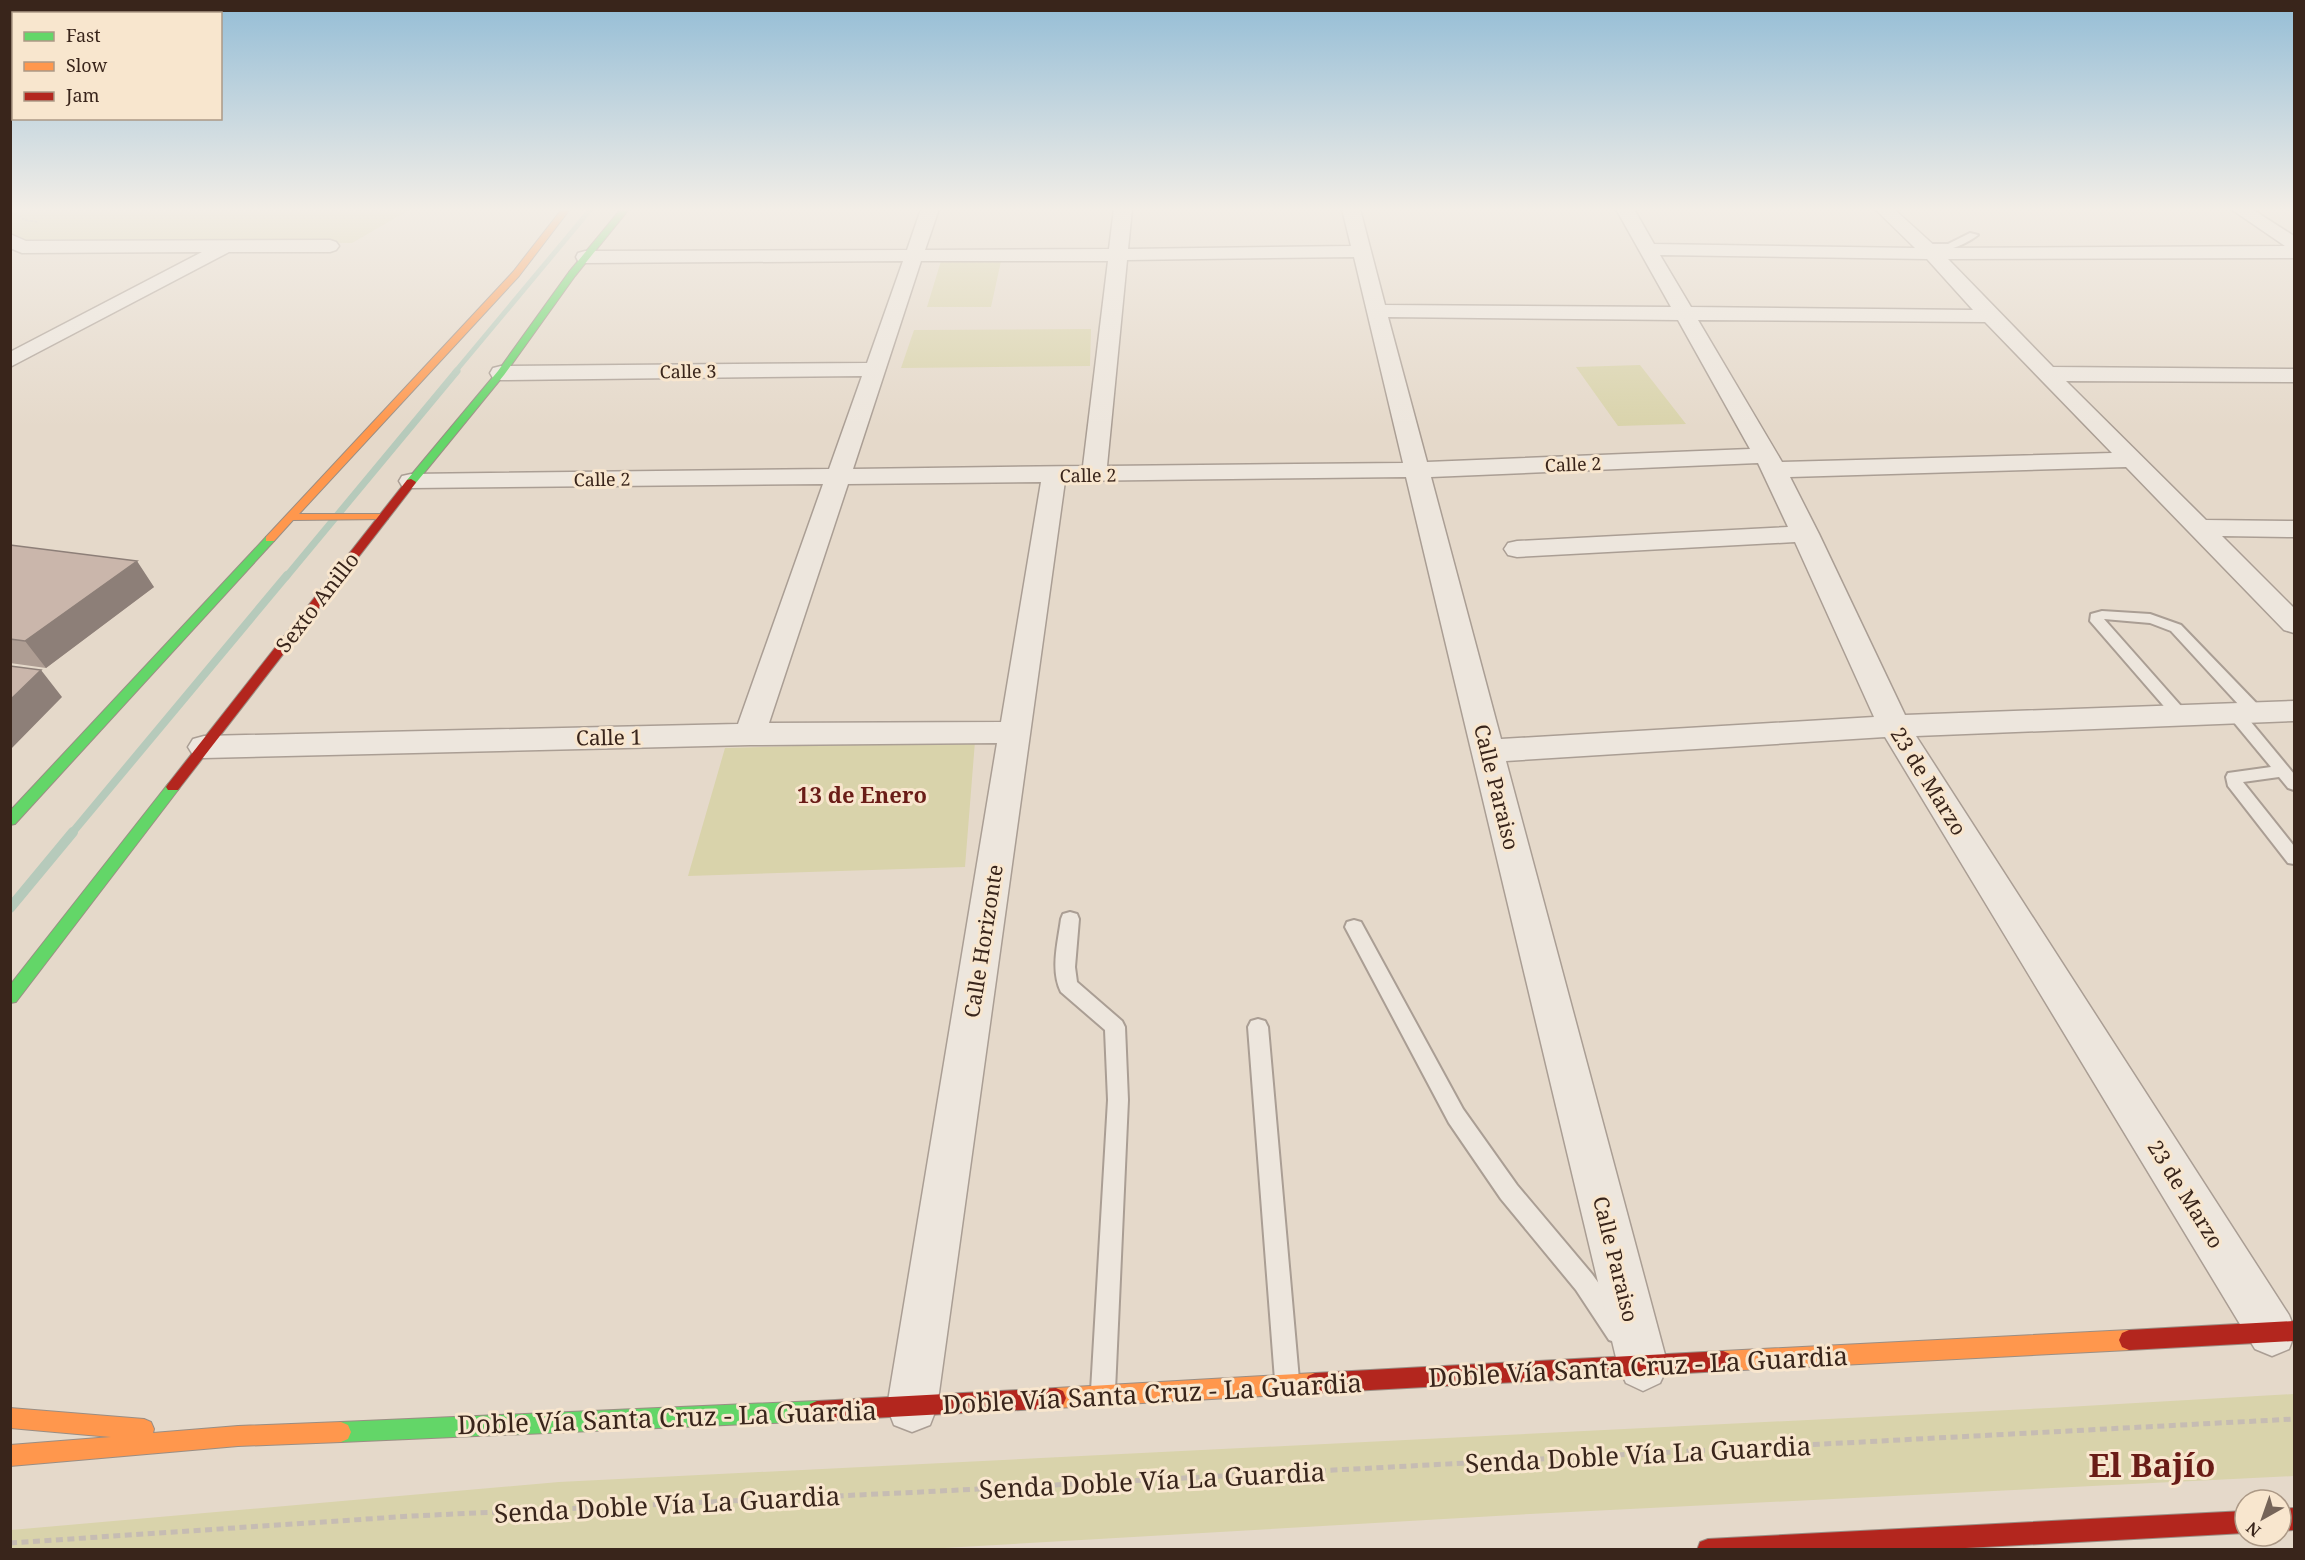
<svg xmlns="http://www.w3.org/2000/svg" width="2305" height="1560" font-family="'Noto Serif',serif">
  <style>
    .green { fill: #d9d3ab }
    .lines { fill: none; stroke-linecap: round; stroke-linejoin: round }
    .stream-far3 { stroke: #b6cabb; stroke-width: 5 }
    .stream-far2 { stroke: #b6cabb; stroke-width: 7 }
    .stream-far1 { stroke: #b6cabb; stroke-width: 8 }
    .stream { stroke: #b6cabb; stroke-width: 10 }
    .lane-casing { stroke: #aa9e94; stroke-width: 4 }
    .street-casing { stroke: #aa9e94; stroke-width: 3 }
    .fast-casing { stroke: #9a8e84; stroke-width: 2 }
    .slow-casing { stroke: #9a8e84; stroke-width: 2 }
    .jam-casing { stroke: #9a8e84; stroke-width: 2 }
    .path-far1 { stroke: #c6bcb3; stroke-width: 2; stroke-dasharray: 3 1.5; stroke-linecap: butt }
    .path { stroke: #c6bcb3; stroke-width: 5; stroke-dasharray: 7 4.5; stroke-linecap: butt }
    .lane { fill: #ede6dd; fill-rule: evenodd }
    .street { fill: #ede6dd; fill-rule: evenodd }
    .fast { fill: #63d668; fill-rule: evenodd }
    .slow { fill: #ff974d; fill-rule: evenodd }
    .jam { fill: #b3261e; fill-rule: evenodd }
    .wall { fill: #ae9d93 }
    .shaded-wall { fill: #8d7f78 }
    .building { fill: #cab6ab; stroke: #8d7f78; stroke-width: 1.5 }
    .labels { text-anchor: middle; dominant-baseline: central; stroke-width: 6; stroke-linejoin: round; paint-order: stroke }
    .far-street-label { font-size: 18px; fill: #39251b; stroke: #f8e6ce }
    .street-label { font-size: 21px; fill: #39251b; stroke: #f8e6ce }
    .neighbourhood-label { font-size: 22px; font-weight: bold; fill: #6a1c17; stroke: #f8e6ce }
    .near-street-label { font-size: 26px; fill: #39251b; stroke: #f8e6ce }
    .near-district-label { font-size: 33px; font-weight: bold; fill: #6a1c17; stroke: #f8e6ce }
  </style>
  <rect width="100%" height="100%" fill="#e5d9ca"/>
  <path class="green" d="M10 209H411L352 243 21 241 11 233Z
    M941 261H1001L991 307H927Z
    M1091 329 1090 366 901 368 914 330Z
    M1640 365 1686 424 1618 426 1576 367Z
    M975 741 965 867 688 876 725 748Z
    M2294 1394V1476L1530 1514 926 1549H11V1530L559 1482 2049 1408Z"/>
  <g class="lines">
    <path class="stream-far3" d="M455 372 591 209"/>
    <path class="stream-far2" d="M286 577 457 371"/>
    <path class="stream-far1" d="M72 833 287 575"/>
    <path class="stream" d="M10 908 73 832"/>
    <defs>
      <path id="lane" d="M1970 233 1978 235C1964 246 1937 257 1920 247L1925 244H1948Z
        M2102 611 2150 614 2181 625 2262 709 2264 713 2262 717H2250L2171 631 2150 623 2104 619 2189 715 2187 719H2175L2090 621 2091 614Z
        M2235 709 2241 710 2294 774V790L2288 788 2279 777 2243 782 2294 846V864L2288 863 2228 786 2226 777 2228 773 2271 767 2227 714Z
        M1070 912 1077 914 1079 919 1075 967 1077 982 1122 1021 1125 1027 1128 1100 1115 1391 1112 1400 1103 1403 1094 1400 1091 1391 1108 1100 1105 1030 1061 992C1050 970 1058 942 1061 919L1063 914Z
        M1354 920 1361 922 1463 1109 1517 1185 1592 1274 1627 1322 1630 1331 1627 1340 1618 1343 1609 1340 1576 1290 1501 1199 1449 1123 1345 927 1347 922Z
        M1258 1019 1265 1021 1268 1027 1299 1380 1296 1389 1287 1392 1278 1389 1275 1380 1248 1027 1251 1021Z"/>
      <path id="street" d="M921 209H939L925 250 1109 249 1114 209H1132L1128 249 1351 246 1342 209H1360L1385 305 1671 307 1616 209H1634L1654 244 1915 248 1875 209H1894L1937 248 2285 246 2231 209H2252L2294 236V258L1948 259 2053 367 2294 369V382L2066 381 2206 520 2294 521V537L2222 536 2294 608V633L2284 630 2126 467 1790 477 1819 534 1905 715 2294 701V721L1916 736 2289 1315C2295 1329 2295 1335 2289 1349L2272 1356 2255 1349 1885 737 1506 761 1668 1366 1660 1383 1643 1391 1626 1383 1618 1366 1406 477 1065 481 937 1407 930 1425 912 1432 894 1425 887 1407 997 743 750 745 204 758 193 755 188 747 193 739 204 736 738 724 823 484 411 488 402 486 399 481 402 476 411 474 829 469 862 376 501 380 493 378 490 373 493 368 501 366 867 363 903 261 585 263 578 261 576 257 578 253 585 251 907 250ZM1660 255 1927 259 1973 310 1691 307ZM1354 257 1403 463 1107 466 1127 260ZM921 261H1108L1083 466 853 469ZM1388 317 1678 320 1750 449 1427 462ZM1698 320 1985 322 2112 453 1782 462ZM1758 463 1788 527 1517 541 1508 543 1504 549 1508 555 1517 557 1795 542 1874 717 1501 739 1431 477ZM1041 482 1001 722 769 723 848 484Z
        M10 234 26 241 330 240 336 242 339 246 336 250 330 252H229L10 367V352L202 252 22 253 10 248Z"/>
      <path id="fast" d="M621 209H629L575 276 504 375 415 484H407V480L498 371 569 272Z
        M270 536 275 539 274 541 15 824 10 825V811L266 537Z
        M173 782 178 784 180 787 178 790 16 1002 10 1003V985L168 784Z
        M817 1401 824 1404 827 1411 824 1418 817 1421 341 1442 334 1439 331 1432 334 1425 341 1422Z"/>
      <path id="slow" d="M562 209H570L519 276 299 514H384L388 515V519L293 520 274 541H266V537L513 272Z
        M2129 1330 2136 1333 2139 1340 2136 1347 2129 1350 1723 1371 1716 1368 1713 1361 1716 1354 1723 1351Z
        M1315 1373 1322 1376 1325 1383 1322 1390 1315 1393 1056 1408 1049 1405 1046 1398 1049 1391 1056 1388Z
        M10 1408 144 1419 151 1422 154 1429 153 1433 238 1426 341 1422 348 1425 351 1432 348 1439 341 1442 238 1446 10 1466V1445L111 1437 10 1428Z"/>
      <path id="jam" d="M411 479 416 482 415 484 178 790H168L166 787 168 784 407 480Z
        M2294 1321V1341L2129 1350 2122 1347 2119 1340 2122 1333 2129 1330Z
        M1723 1351 1730 1354 1733 1361 1730 1368 1723 1371 1315 1393 1308 1390 1305 1383 1308 1376 1315 1373Z
        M1056 1388 1063 1391 1066 1398 1063 1405 1056 1408 817 1421 810 1418 807 1411 810 1404 817 1401Z
        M2294 1508V1530L2281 1531V1509Z
        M2245 1511V1533L1929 1550H1697L1700 1542 1708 1539Z"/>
    </defs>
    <use href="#lane" class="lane-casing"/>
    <use href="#street" class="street-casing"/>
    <use href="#fast" class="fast-casing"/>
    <use href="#slow" class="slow-casing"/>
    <use href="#jam" class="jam-casing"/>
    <path class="path-far1" d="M10 211 25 220 39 222"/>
    <path class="path" d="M10 1543 412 1516 921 1492 2294 1419"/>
    <use href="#lane" class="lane"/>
    <use href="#street" class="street"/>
    <use href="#fast" class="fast"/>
    <use href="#slow" class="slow"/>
    <use href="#jam" class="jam"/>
  </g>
  <path class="wall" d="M10 545 154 587 46 668 10 663Z"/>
  <path class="shaded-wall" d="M137 561 154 587 46 668 25 641Z
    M41 670 62 697 10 750V700Z"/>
  <path class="building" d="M10 545 137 561 25 641 10 639Z
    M10 666 41 670 10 700Z"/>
  <linearGradient id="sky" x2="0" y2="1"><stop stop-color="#94bdd6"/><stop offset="0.49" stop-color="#f3eee7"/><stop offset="1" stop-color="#f3eee7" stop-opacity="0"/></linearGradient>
  <rect width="2305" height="427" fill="url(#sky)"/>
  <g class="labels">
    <g class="far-street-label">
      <text transform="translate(688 371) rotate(-1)">Calle 3</text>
      <text transform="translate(1573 464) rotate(-2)">Calle 2</text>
      <text transform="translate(1088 475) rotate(-1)">Calle 2</text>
      <text transform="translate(602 479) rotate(-1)">Calle 2</text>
    </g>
    <g class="street-label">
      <text transform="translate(317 602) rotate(-52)">Sexto Anillo</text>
      <text transform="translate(609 737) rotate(-1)">Calle 1</text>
      <text transform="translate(1929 781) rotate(58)">23 de Marzo</text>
      <text transform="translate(1497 787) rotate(76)">Calle Paraiso</text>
      <text transform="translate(983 941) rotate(-81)">Calle Horizonte</text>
      <text transform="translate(2186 1194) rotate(58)">23 de Marzo</text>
      <text transform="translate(1616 1259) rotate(76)">Calle Paraiso</text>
    </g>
    <g class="neighbourhood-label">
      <text x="862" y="794">13 de Enero</text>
    </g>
    <g class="near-street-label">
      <text transform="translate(1638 1366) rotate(-3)">Doble Vía Santa Cruz - La Guardia</text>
      <text transform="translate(1152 1393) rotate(-3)">Doble Vía Santa Cruz - La Guardia</text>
      <text transform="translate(667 1417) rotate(-2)">Doble Vía Santa Cruz - La Guardia</text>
      <text transform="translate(1638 1454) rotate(-3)">Senda Doble Vía La Guardia</text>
      <text transform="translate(1152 1480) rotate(-3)">Senda Doble Vía La Guardia</text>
      <text transform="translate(667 1504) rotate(-3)">Senda Doble Vía La Guardia</text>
    </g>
    <g class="near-district-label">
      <text x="2152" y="1464">El Bajío</text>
    </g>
  </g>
  <rect width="2305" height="1560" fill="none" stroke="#39251b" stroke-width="24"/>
  <rect x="12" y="12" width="210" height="108" fill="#f8e6ce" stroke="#ac9986" stroke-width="1.5"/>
  <rect x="24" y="32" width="30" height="9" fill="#63d668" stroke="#ac9986" stroke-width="1.5"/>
  <text x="66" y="42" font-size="18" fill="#39251b">Fast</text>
  <rect x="24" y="62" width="30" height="9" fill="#ff974d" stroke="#ac9986" stroke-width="1.5"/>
  <text x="66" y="72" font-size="18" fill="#39251b">Slow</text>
  <rect x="24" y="92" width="30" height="9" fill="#b3261e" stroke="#ac9986" stroke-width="1.5"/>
  <text x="66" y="102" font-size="18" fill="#39251b">Jam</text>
  <g transform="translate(2263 1518) rotate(220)"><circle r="28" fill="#f8e6ce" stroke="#ac9986" stroke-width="1.5"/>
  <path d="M0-4.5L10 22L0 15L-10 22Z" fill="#756458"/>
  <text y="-9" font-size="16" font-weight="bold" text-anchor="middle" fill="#39251b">N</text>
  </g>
</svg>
